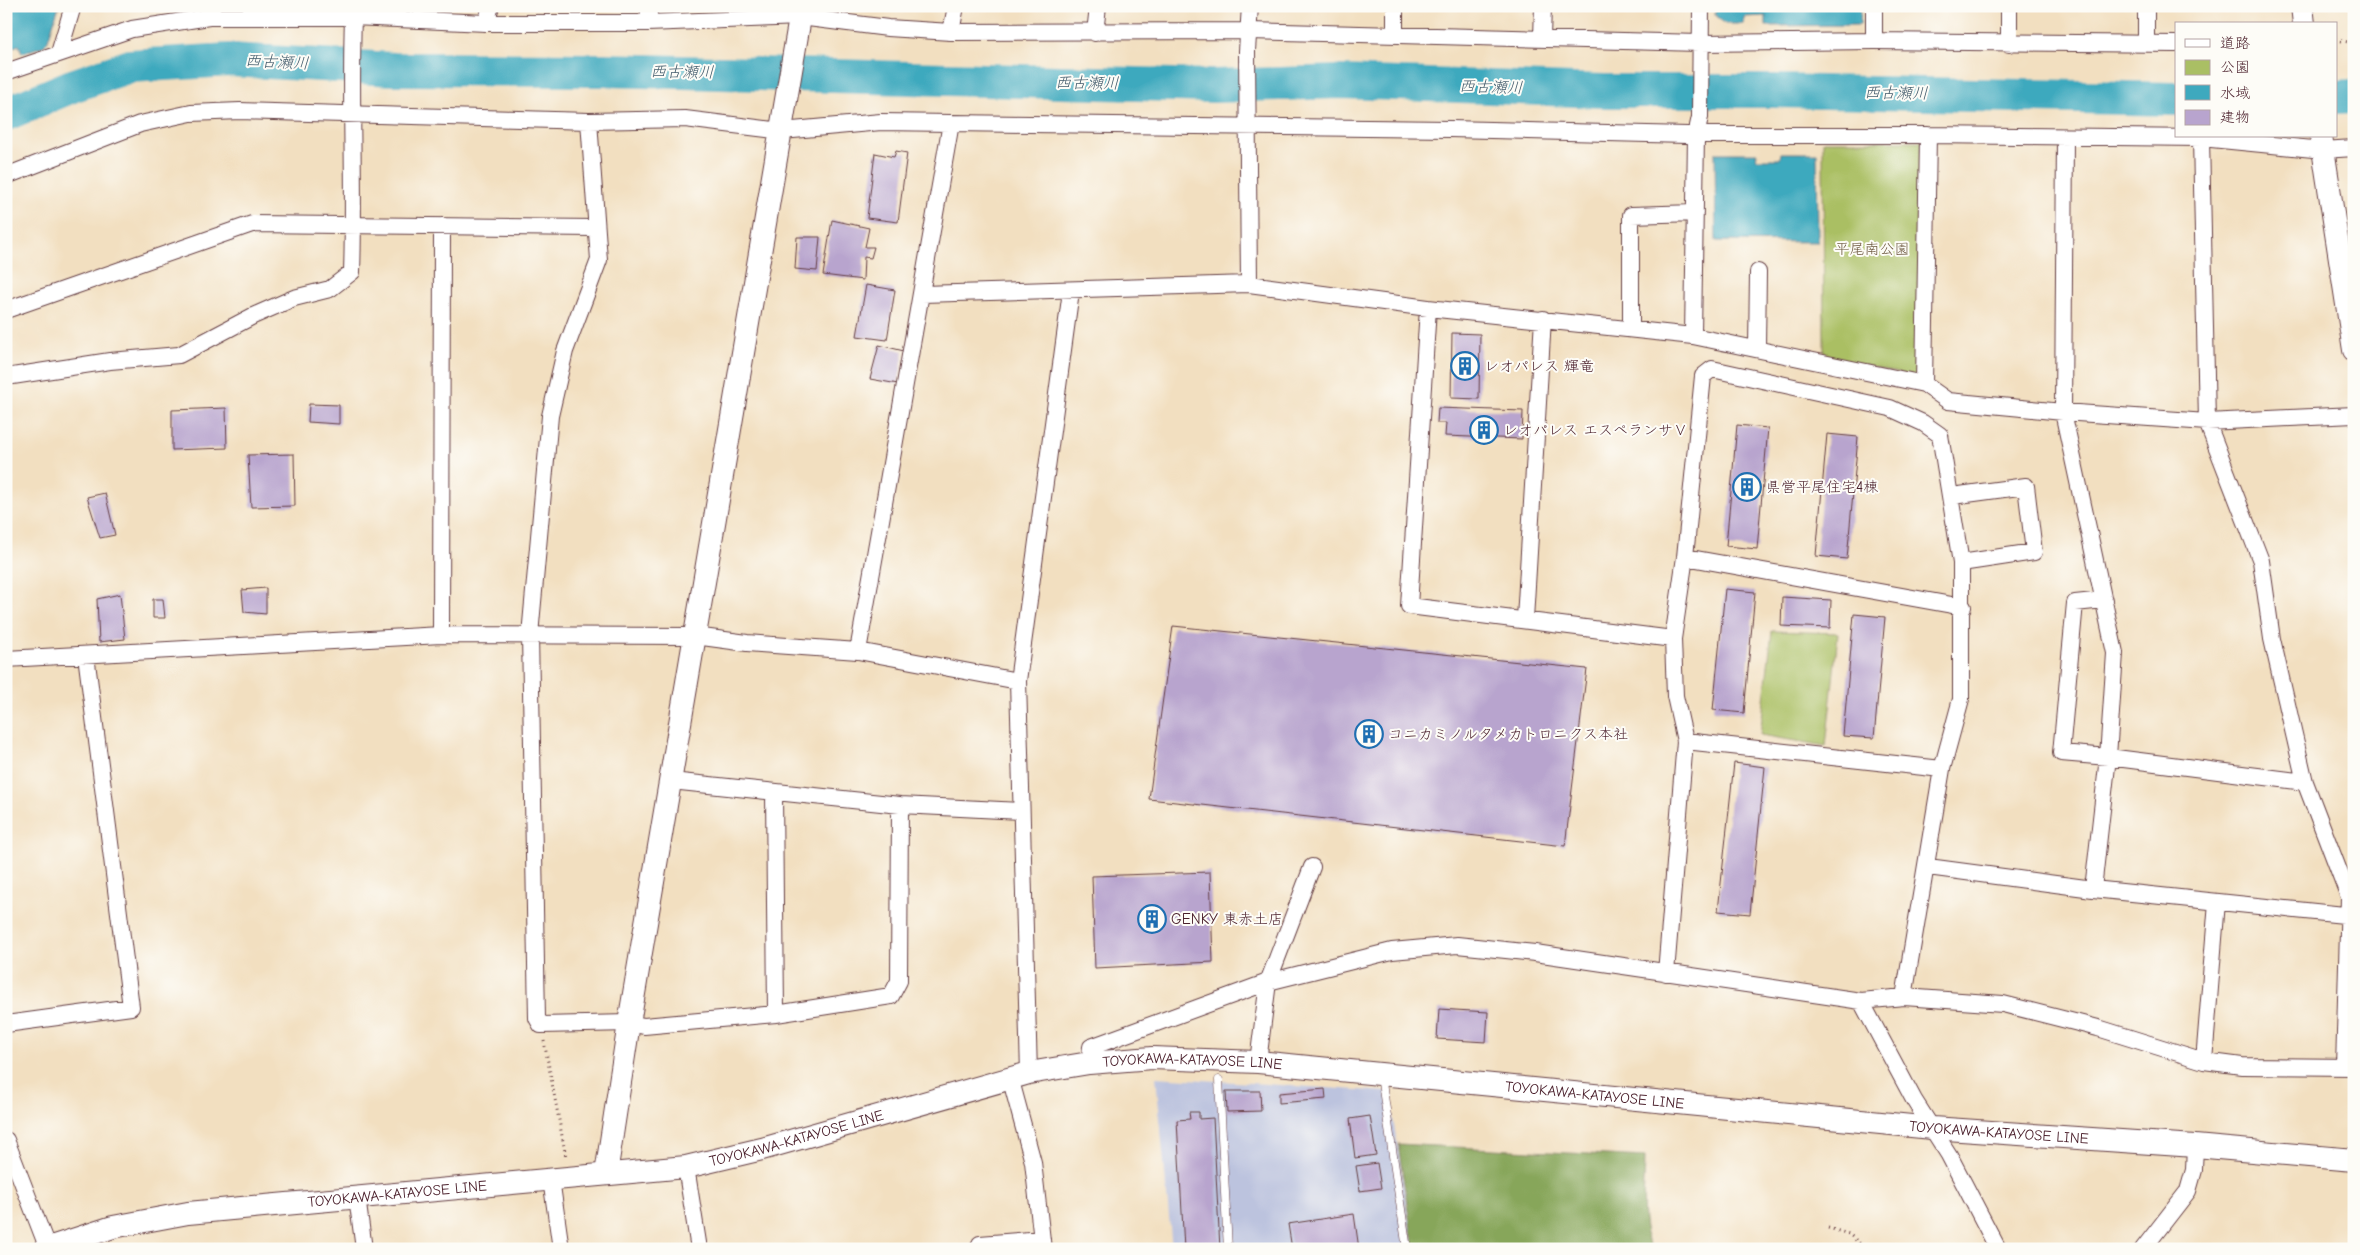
<svg xmlns="http://www.w3.org/2000/svg" width="2360" height="1255" font-family="'Comic Neue','Klee One',sans-serif">
  <style>
    .industrial { fill: #bcc3de }
    .green { fill: #aabf64; stroke: #7a6f48 }
    .forest { fill: #87a65a; stroke: #686242 }
    .water { fill: #3ea9be; stroke: #446474 }
    .lines { fill: none; stroke-linecap: round; stroke-linejoin: round }
    .river { stroke: #3ea9be; stroke-width: 34 }
    .building { fill: #b8a4ce }
    .lane-casing { stroke: #633c41; stroke-width: 9 }
    .street-casing { stroke: #633c41; stroke-width: 18 }
    .secondary-casing { stroke: #633c41; stroke-width: 24 }
    .path { stroke: #633c41; stroke-width: 3; stroke-dasharray: 1 4; stroke-linecap: butt }
    .lane { stroke: #fff; stroke-width: 8 }
    .street { stroke: #fff; stroke-width: 16 }
    .secondary { stroke: #fff; stroke-width: 22 }
    .labels { text-anchor: middle; dominant-baseline: central; stroke-width: 4; stroke-linejoin: round; paint-order: stroke }
    .park-label { font-size: 15px; fill: #6c573f; stroke: #fdfcf7 }
    .poi-label { font-size: 15px; fill: #4a1f2b; stroke: #fdfcf7; text-anchor: start }
    .street-label { font-size: 15px; fill: #4a1f2b; stroke: #fdfcf7 }
    .water-label { font-size: 16px; font-style: italic; fill: #455d6d; stroke: #fdfcf7 }
  </style>
  <rect width="100%" height="100%" fill="#fdfcf7"/>
  <filter id="ink" filterUnits="userSpaceOnUse"><feTurbulence type="fractalNoise" baseFrequency=".02" numOctaves="2"/><feDisplacementMap in="SourceGraphic" scale="10" xChannelSelector="R" yChannelSelector="G"/><feConvolveMatrix kernelMatrix="1 2 1 2 8 2 1 2 1" color-interpolation-filters="sRGB"/></filter>
  <filter id="wash" filterUnits="userSpaceOnUse"><feTurbulence type="fractalNoise" baseFrequency=".0096" numOctaves="4" result="noise"/><feDisplacementMap in="SourceGraphic" scale="20" xChannelSelector="R" yChannelSelector="G"/><feGaussianBlur stdDeviation="1.12" result="paint"/><feColorMatrix in="noise" values="0 0 0 0 0 0 0 0 0 0 0 0 0 0 0 0 0 1.4 0 .05"/><feComposite in="paint" operator="in"/></filter>
  <g filter="url(#wash)">
    <rect width="100%" height="100%" fill="#f2dfc0"/>
    <path class="industrial" d="M1156 1077 1389 1092 1413 1249H1172Z"/>
    <path class="green" d="M1823 141H1922L1919 378 1824 356Z
      M1772 631 1838 633 1826 746 1760 735Z"/>
    <path class="forest" d="M1398 1144 1645 1157C1645 1179 1638 1233 1653 1249H1414Z"/>
    <path class="water" d="M6 6H59L48 40 44 46 22 53 19 45 6 50Z
      M1715 6H1861L1860 25 1766 26V16L1744 17V24H1725L1715 15Z
      M1715 153H1757L1756 159H1780L1781 153H1817L1818 242 1716 241Z"/>
    <g class="lines">
      <path class="river" d="M2336 97 2354 96
        M6 114 72 86 130 66 230 60 394 69 603 70 1213 86 1340 82 1604 91H1774L2176 99"/>
    </g>
    <g id="blocks">
      <path class="building" d="M896 151 907 153 898 222 867 218 875 153 894 157Z
        M832 220 869 228 865 247H874L871 258 864 257 863 280 823 275Z
        M797 237H820L817 271 795 269Z
        M866 285 895 290 887 340 857 336Z
        M1452 333 1480 334 1479 399 1451 398Z
        M879 345 904 351 898 384 870 379Z
        M309 404 339 405V424L308 422Z
        M226 408 227 448 172 450V410Z
        M1438 408 1523 411 1522 439 1445 436 1446 423H1437Z
        M1737 425 1768 428 1757 549 1726 546Z
        M1827 434 1858 437 1847 559 1816 556Z
        M294 454 295 506 251 507 248 455Z
        M105 493 115 535 100 538 87 497Z
        M266 588V614L244 612 242 590Z
        M1725 589 1755 592 1744 713 1713 710Z
        M120 594 125 639 99 642 97 599Z
        M1782 597 1831 600 1830 628 1781 626Z
        M153 599H163L165 618H153Z
        M1854 614 1885 617 1874 738 1843 736Z
        M1173 626 1587 669 1565 846 1149 799Z
        M1734 763 1765 767 1750 914 1718 911Z
        M1210 872 1213 962 1095 968 1092 876Z
        M1439 1009 1488 1012 1486 1042 1437 1039Z
        M1325 1089 1326 1099 1279 1103V1093Z
        M1226 1091H1260L1261 1111 1227 1112Z
        M1189 1112H1199V1119L1213 1118 1220 1249H1184L1177 1120 1190 1119Z
        M1370 1116 1376 1155 1355 1158 1350 1119Z
        M1377 1163 1381 1188 1360 1191 1356 1166Z
        M1354 1214 1359 1249H1292L1288 1224Z"/>
    </g>
  </g>
  <g filter="url(#ink)">
    <use href="#blocks" fill-opacity="0" stroke="#633c41" stroke-width="1"/>
    <g class="lines">
      <defs>
        <path id="lane" d="M1381 1076 1407 1249
          M1219 1080 1228 1249"/>
        <path id="street" d="M2009 6V44
          M2146 6V43
          M486 23 491 6
          M647 23 650 6
          M951 32 956 6
          M1095 33 1098 6
          M1395 34V6
          M1542 38 1543 6
          M1874 41V6
          M59 53 73 6
          M6 72 132 29 209 17H353L486 23H647L800 17 888 28 951 32 1249 31 1700 43 1874 41 2176 44
          M589 121 599 260 565 351 550 416 530 635 537 1018 541 1025 629 1023 644 1026 776 1014 891 996 899 981 900 805
          M2065 137 2063 412 2115 653 2108 757 2093 889
          M2201 138 2207 422 2261 561 2272 639 2305 782 2349 897 2344 1067
          M6 176 140 124 191 113 240 111 589 121 685 119 782 131 881 122 951 123 1450 129 1687 135H1928L2201 138 2323 150 2354 148
          M1249 284 1247 51 1250 6
          M922 294 1249 284 1428 308 1693 336 1924 384 1948 401 2063 412 2207 422 2354 415
          M1428 308 1409 606 1673 639
          M6 310 252 224 595 228
          M1631 329V215L1695 213
          M1693 336 1696 135 1700 117 1701 6
          M1757 349 1758 272
          M6 377 110 361 179 355 253 316 294 298 330 289 352 272C355 187 350 102 353 17L356 8
          M1924 384 1928 135
          M1952 496 2026 486 2034 552 1961 563
          M1685 557 1963 607
          M2104 600 2075 603 2061 753 2108 757 2305 782
          M1525 619 1543 319
          M441 635 442 226
          M858 651 951 123
          M6 659 441 635 695 636 747 643 858 651 1018 681
          M1685 741 1942 769
          M671 781 900 805 1021 811
          M774 792 776 1014
          M1928 867 2093 889 2354 916
          M1666 973 1685 741 1675 696 1673 639 1685 557 1703 376 1712 369 1890 408 1923 423 1940 435 1961 563V699L1942 769 1904 997
          M1861 1001 1914 1100 1949 1155 1998 1249
          M6 1024 131 1007 86 655
          M2204 1061 2217 902
          M1258 1062 1268 982 1312 867
          M1089 1063 1091 1047 1268 982 1392 951 1457 945 1535 953 1861 1001 1904 997 2003 1004 2098 1028 2204 1061 2242 1066 2354 1067
          M1029 1073 1018 681 1071 291
          M1010 1077 1033 1162 1043 1249
          M6 1140 48 1249
          M686 1167 699 1249
          M551 1179 561 1249
          M357 1197 364 1249
          M978 1249 980 1244 1042 1239
          M2143 1249 2188 1191 2194 1170 2195 1146"/>
        <g id="secondary">
          <path d="M2302 6 2304 24"/>
          <path d="M2321 136 2354 350"/>
          <path d="M606 1174 629 1023 802 6"/>
          <path id="s1" d="M45 1249 113 1227 188 1213 686 1167 762 1149 1029 1073 1089 1063 1152 1058 1258 1062 1932 1128 2195 1146 2354 1160"/>
        </g>
      </defs>
      <use href="#lane" class="lane-casing"/>
      <use href="#street" class="street-casing"/>
      <use href="#secondary" class="secondary-casing"/>
      <path class="path" d="M2336 40 2354 43
        M544 1041 566 1157
        M1828 1228 1849 1234 1866 1249"/>
      <use href="#lane" class="lane"/>
      <use href="#street" class="street"/>
      <use href="#secondary" class="secondary"/>
    </g>
  </g>
  <defs>
    <symbol id="building-ring" viewBox="-11 -11 22 22"><circle r="9.5" fill="#fdfcf7" stroke="#1f6fb2" stroke-width="1.5"/><path d="M-4-6H4V6H1V3H-1V6H-4ZM-2.5-4.3h1.7v1.8h-1.7ZM.8-4.3h1.7v1.8H.8ZM-2.5-1h1.7V.8h-1.7ZM.8-1h1.7V.8H.8Z" fill="#1f6fb2"/></symbol>
  </defs>
  <g fill-rule="evenodd">
    <use href="#building-ring" x="1449" y="350" width="32" height="32"/>
    <use href="#building-ring" x="1468" y="414" width="32" height="32"/>
    <use href="#building-ring" x="1731" y="471" width="32" height="32"/>
    <use href="#building-ring" x="1353" y="718" width="32" height="32"/>
    <use href="#building-ring" x="1136" y="903" width="32" height="32"/>
  </g>
  <g class="labels">
    <g class="park-label">
      <text x="1872" y="249">平尾南公園</text>
    </g>
    <g class="poi-label">
      <text x="1484" y="366">レオパレス 輝竜</text>
      <text x="1503" y="430">レオパレス エスペランサⅤ</text>
      <text x="1766" y="487">県営平尾住宅4棟</text>
      <text x="1388" y="734">コニカミノルタメカトロニクス本社</text>
      <text x="1171" y="919">GENKY 東赤土店</text>
    </g>
    <g class="street-label">
      <text stroke="none"><textPath href="#s1" startOffset="1168">TOYOKAWA-KATAYOSE LINE</textPath></text>
      <text stroke="none"><textPath href="#s1" startOffset="1572">TOYOKAWA-KATAYOSE LINE</textPath></text>
      <text stroke="none"><textPath href="#s1" startOffset="1978">TOYOKAWA-KATAYOSE LINE</textPath></text>
      <text stroke="none"><textPath href="#s1" startOffset="762">TOYOKAWA-KATAYOSE LINE</textPath></text>
      <text stroke="none"><textPath href="#s1" startOffset="358">TOYOKAWA-KATAYOSE LINE</textPath></text>
    </g>
    <g class="water-label">
      <text transform="translate(277 62) rotate(3)">西古瀬川</text>
      <text transform="translate(682 72) rotate(1)">西古瀬川</text>
      <text transform="translate(1087 83) rotate(1)">西古瀬川</text>
      <text transform="translate(1491 87) rotate(2)">西古瀬川</text>
      <text transform="translate(1896 93) rotate(1)">西古瀬川</text>
    </g>
  </g>
  <rect width="2360" height="1255" fill="none" stroke="#fdfcf7" stroke-width="25"/>
  <rect x="2175" y="22" width="162" height="115" fill="#fdfcf7" stroke="#b5a4a5"/>
  <rect x="2185" y="39" width="25" height="8" fill="#ffffff" stroke="#b5a4a5"/>
  <text x="2220" y="48" font-size="15" fill="#4a1f2b">道路</text>
  <rect x="2185" y="60" width="25" height="15" fill="#aabf64" stroke="#b5a4a5"/>
  <text x="2220" y="72" font-size="15" fill="#4a1f2b">公園</text>
  <rect x="2185" y="85" width="25" height="15" fill="#3ea9be" stroke="#b5a4a5"/>
  <text x="2220" y="98" font-size="15" fill="#4a1f2b">水域</text>
  <rect x="2185" y="110" width="25" height="15" fill="#b8a4ce" stroke="#b5a4a5"/>
  <text x="2220" y="122" font-size="15" fill="#4a1f2b">建物</text>
</svg>
